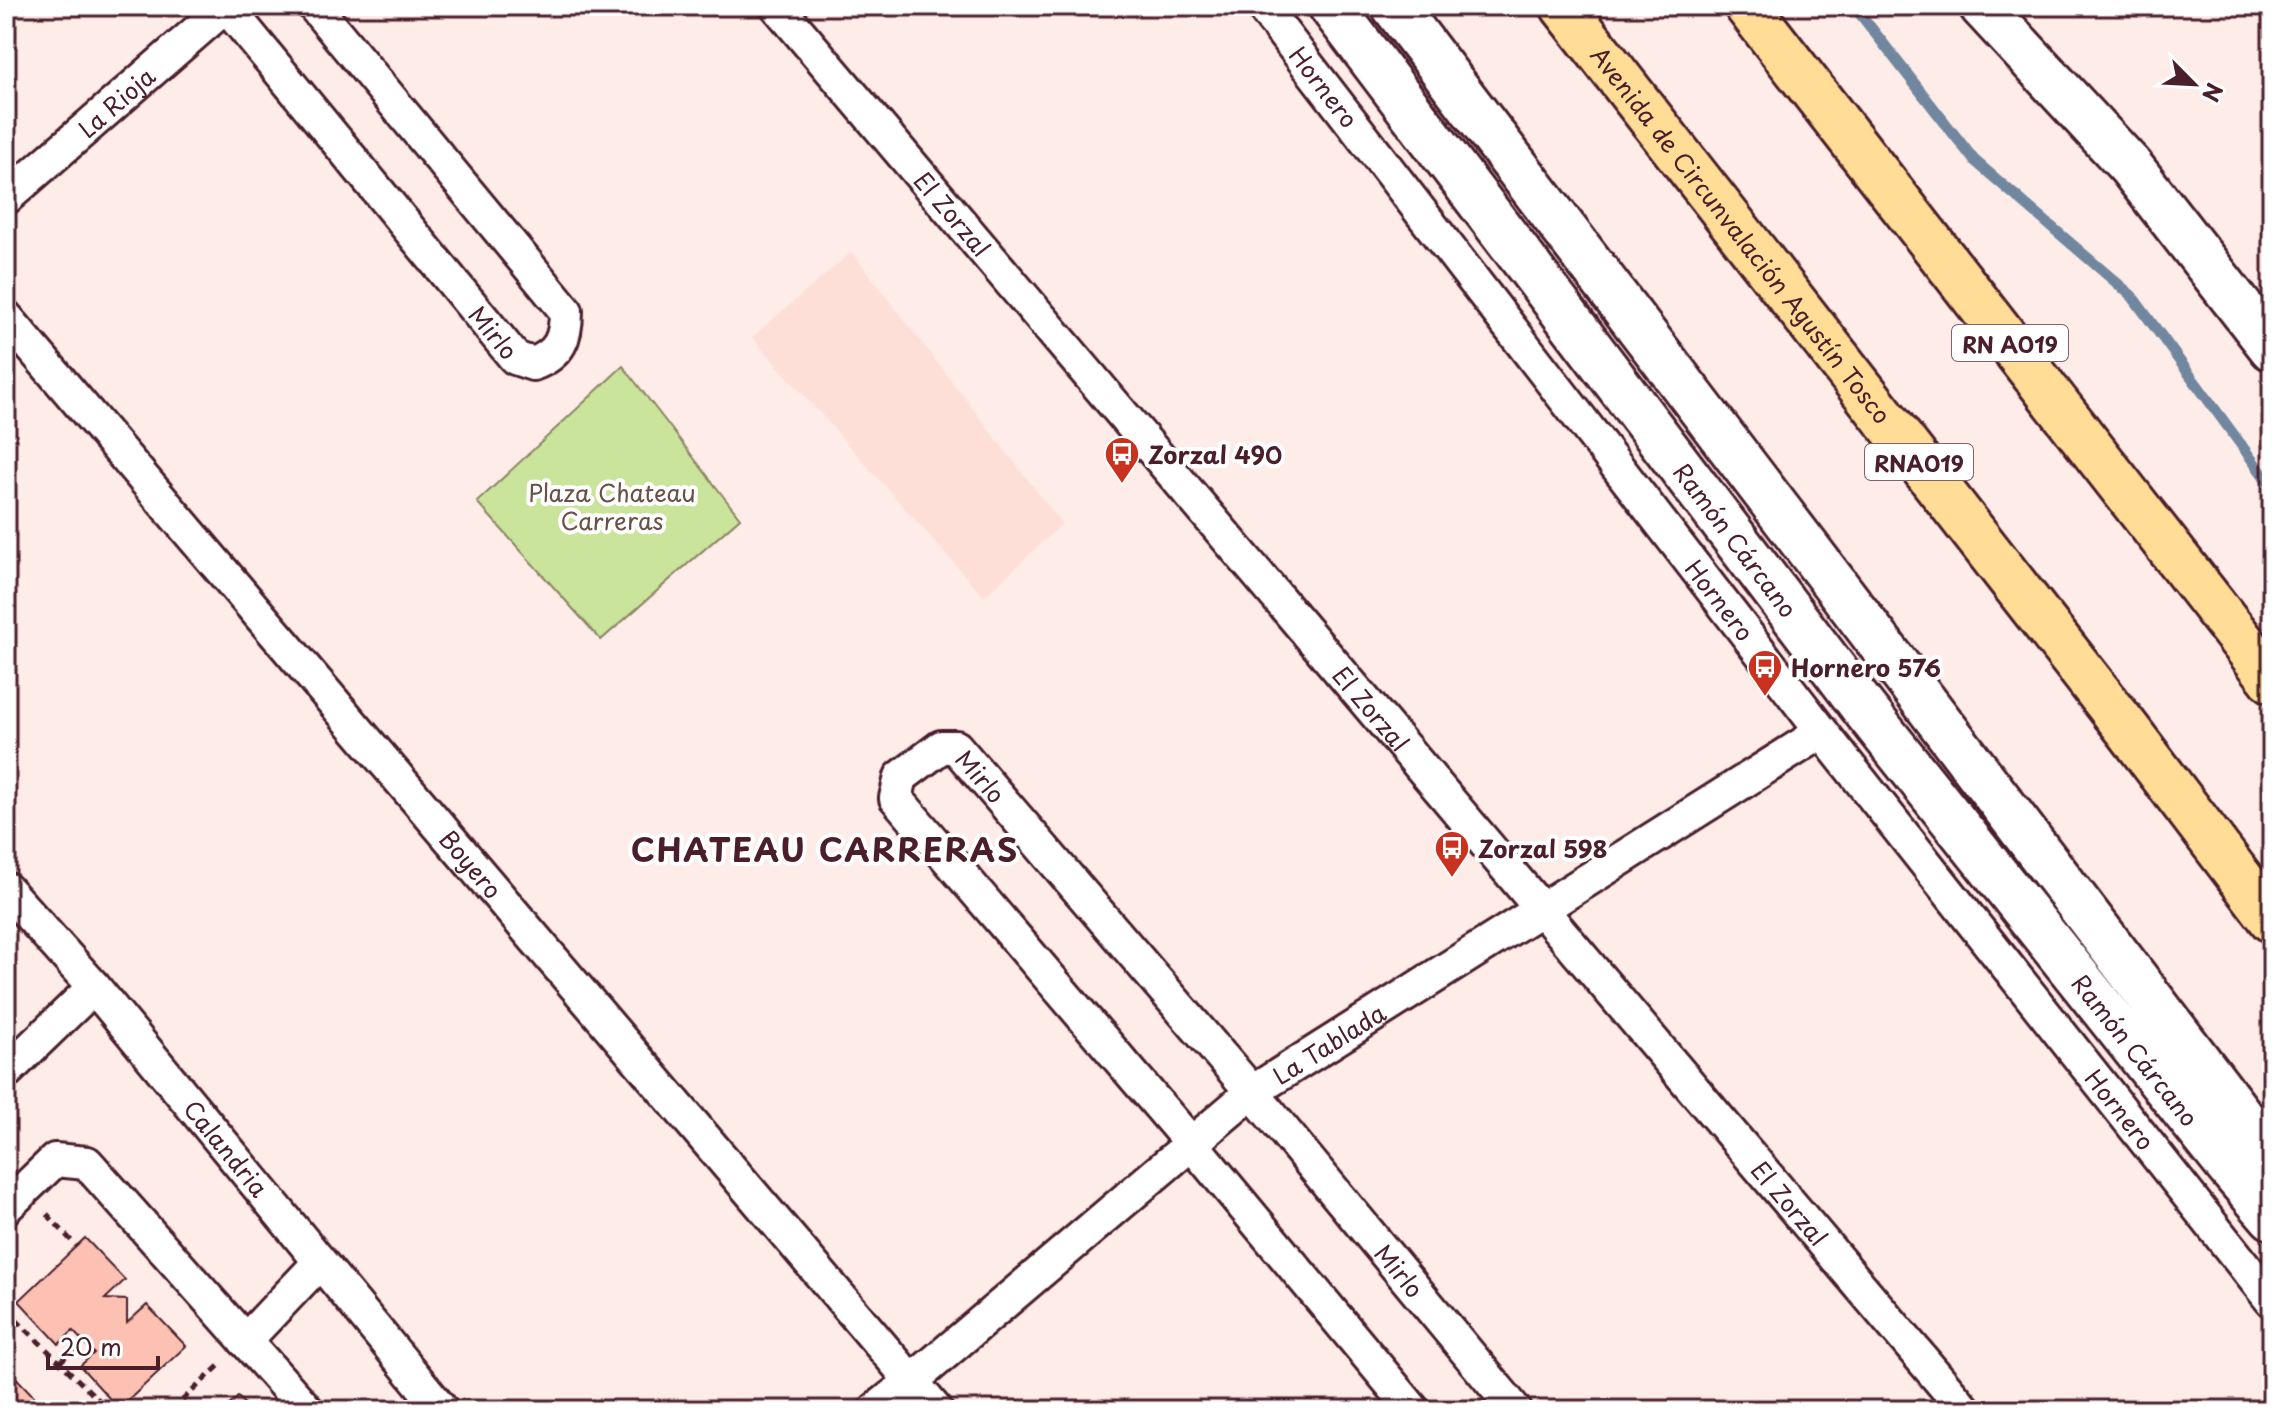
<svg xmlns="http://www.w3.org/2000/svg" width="2278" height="1416" font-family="'Playpen Sans',sans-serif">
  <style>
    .built { fill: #fddfd8 }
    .green { fill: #cae49b; stroke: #8a8263; stroke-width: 2 }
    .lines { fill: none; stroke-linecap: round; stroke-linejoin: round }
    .stream { stroke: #71879f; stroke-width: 11 }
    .building { fill: #fcc1b3; stroke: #4a1f2b; stroke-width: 2 }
    .street-casing { stroke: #4a1f2b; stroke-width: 38 }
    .secondary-casing { stroke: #4a1f2b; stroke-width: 50 }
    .highway-casing { stroke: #4a1f2b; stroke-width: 50 }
    .path { stroke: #4a1f2b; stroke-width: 5; stroke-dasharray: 8 6; stroke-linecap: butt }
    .street { stroke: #fff; stroke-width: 32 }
    .secondary { stroke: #fff; stroke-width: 44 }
    .highway { stroke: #ffdd96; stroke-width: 44 }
    .labels { text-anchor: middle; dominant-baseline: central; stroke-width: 8; stroke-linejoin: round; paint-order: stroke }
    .shield { fill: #fff; stroke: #80626b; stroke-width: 2 }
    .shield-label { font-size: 22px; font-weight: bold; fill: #4a1f2b }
    .street-label { font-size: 24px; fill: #4a1f2b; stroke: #fff }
    .poi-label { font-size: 24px; font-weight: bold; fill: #4a1f2b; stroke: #fff; text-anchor: start }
    .park-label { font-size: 24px; fill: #6a5047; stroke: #fff }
    .district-label { font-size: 32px; font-weight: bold; letter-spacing: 2px; fill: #4a1f2b; stroke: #fff }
  </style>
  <rect width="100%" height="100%" fill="#feece8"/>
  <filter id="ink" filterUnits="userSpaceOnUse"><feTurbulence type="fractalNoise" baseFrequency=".0125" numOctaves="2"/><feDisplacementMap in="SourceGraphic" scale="16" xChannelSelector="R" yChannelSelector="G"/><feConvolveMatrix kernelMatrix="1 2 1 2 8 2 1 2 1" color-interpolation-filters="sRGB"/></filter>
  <g filter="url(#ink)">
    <path class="built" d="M852 252 1062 524 984 597 752 337Z"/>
    <path class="green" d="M623 366 740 518 601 640 477 502Z"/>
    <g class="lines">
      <path class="stream" d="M1854 6 1974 160 2132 296 2272 487"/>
    </g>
    <path class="building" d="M85 1238 125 1280 105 1299 127 1300V1323L147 1305 186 1346 119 1409 80 1366 94 1353 73 1331 59 1344 19 1301Z
      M6 1367 40 1403 33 1410H6Z
      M238 1397 250 1410H224Z"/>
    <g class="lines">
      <defs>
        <g id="street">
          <path id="s1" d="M226 6 515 358 533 364C560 354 566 338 566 311L314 6"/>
          <path id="s2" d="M777 6 1965 1410"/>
          <path id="s3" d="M1262 6 1822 732 2272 1301"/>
          <path id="s4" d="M6 198 226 6"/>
          <path id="s5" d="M6 317 936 1410"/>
          <path id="s6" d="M6 889 94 987 442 1410"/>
          <path d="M6 1072 94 987"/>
          <path d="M6 1207 55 1160 87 1163 307 1410"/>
          <path d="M245 1341 319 1263"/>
          <path id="s7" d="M875 1410 912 1381 1252 1092 1822 732"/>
          <path id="s8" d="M1413 1410 1191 1143 896 798 901 777 941 747H956L1252 1092 1515 1410"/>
        </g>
        <g id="secondary">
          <path id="s9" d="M1331 6 1865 710 2229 1167 2272 1217"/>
          <path d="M1394 6 2257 1138 2272 1164"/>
          <path d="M1982 6 2130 166 2272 348"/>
        </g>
        <g id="highway">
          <path id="s10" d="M1563 6 2128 730 2272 920"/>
          <path d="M1747 6 2272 680"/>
        </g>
      </defs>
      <use href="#street" class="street-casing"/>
      <use href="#secondary" class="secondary-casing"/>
      <use href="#highway" class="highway-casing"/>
      <path class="path" d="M47 1214 77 1247
        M6 1310 109 1410
        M60 1362 83 1341
        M172 1410 221 1364"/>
      <use href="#street" class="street"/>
      <use href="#secondary" class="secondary"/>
      <use href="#highway" class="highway"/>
    </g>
  </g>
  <defs>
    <symbol id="bus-pin" viewBox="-11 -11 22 30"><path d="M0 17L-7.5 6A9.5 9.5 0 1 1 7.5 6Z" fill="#c8321e" stroke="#fff"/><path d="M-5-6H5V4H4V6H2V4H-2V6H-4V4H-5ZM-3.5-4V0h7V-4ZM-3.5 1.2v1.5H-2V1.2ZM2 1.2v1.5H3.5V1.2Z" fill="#fff"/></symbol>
  </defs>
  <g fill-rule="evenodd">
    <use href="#bus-pin" x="1102" y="434" width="40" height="54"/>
    <use href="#bus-pin" x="1745" y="647" width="40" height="54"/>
    <use href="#bus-pin" x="1432" y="828" width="40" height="54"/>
  </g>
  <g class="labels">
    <g class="shield">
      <rect x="1952" y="325" width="116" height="36" rx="6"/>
      <rect x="1865" y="444" width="108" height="36" rx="6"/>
    </g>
    <g class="shield-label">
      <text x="2010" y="343">RN A019</text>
      <text x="1919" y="462">RNA019</text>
    </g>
    <g class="street-label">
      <text stroke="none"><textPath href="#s3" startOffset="102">Hornero</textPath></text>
      <text stroke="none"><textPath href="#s4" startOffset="146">La Rioja</textPath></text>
      <text stroke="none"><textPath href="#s2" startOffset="272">El Zorzal</textPath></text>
      <text stroke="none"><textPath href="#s10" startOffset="290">Avenida de Circunvalación Agustín Tosco</textPath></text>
      <text stroke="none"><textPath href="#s1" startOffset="422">Mirlo</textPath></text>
      <text stroke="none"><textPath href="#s9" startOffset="670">Ramón Cárcano</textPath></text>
      <text stroke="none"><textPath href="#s3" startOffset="750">Hornero</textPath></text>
      <text stroke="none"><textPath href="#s2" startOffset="920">El Zorzal</textPath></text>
      <text stroke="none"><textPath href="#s8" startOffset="926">Mirlo</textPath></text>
      <text stroke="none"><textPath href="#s5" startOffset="718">Boyero</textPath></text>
      <text stroke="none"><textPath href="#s7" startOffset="584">La Tablada</textPath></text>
      <text stroke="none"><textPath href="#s9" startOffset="1318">Ramón Cárcano</textPath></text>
      <text stroke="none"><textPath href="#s3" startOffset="1398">Hornero</textPath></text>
      <text stroke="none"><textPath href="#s6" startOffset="340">Calandria</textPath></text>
      <text stroke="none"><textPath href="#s2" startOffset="1568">El Zorzal</textPath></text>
      <text stroke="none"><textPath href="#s8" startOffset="1574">Mirlo</textPath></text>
    </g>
    <g class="poi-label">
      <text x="1148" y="454">Zorzal 490</text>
      <text x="1791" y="667">Hornero 576</text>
      <text x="1478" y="848">Zorzal 598</text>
    </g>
    <g class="park-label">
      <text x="612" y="492">Plaza Chateau<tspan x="612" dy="28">Carreras</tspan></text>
    </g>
    <g class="district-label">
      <text x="825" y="849">CHATEAU CARRERAS</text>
    </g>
  </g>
  <rect width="2278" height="1416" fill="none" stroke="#fff" stroke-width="32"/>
  <rect x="16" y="16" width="2246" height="1384" fill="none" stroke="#4a1f2b" stroke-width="3" filter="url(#ink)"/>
  <g transform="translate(2194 84) rotate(114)" stroke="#ffffff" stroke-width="6" paint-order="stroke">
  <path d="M0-6L14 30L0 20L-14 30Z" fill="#4a1f2b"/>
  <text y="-12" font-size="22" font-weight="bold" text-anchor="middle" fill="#4a1f2b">N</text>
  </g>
  <path d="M48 1356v12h110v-12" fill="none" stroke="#4a1f2b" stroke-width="4"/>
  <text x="60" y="1356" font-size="24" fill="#4a1f2b" stroke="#ffffff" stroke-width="6" paint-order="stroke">20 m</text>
</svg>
